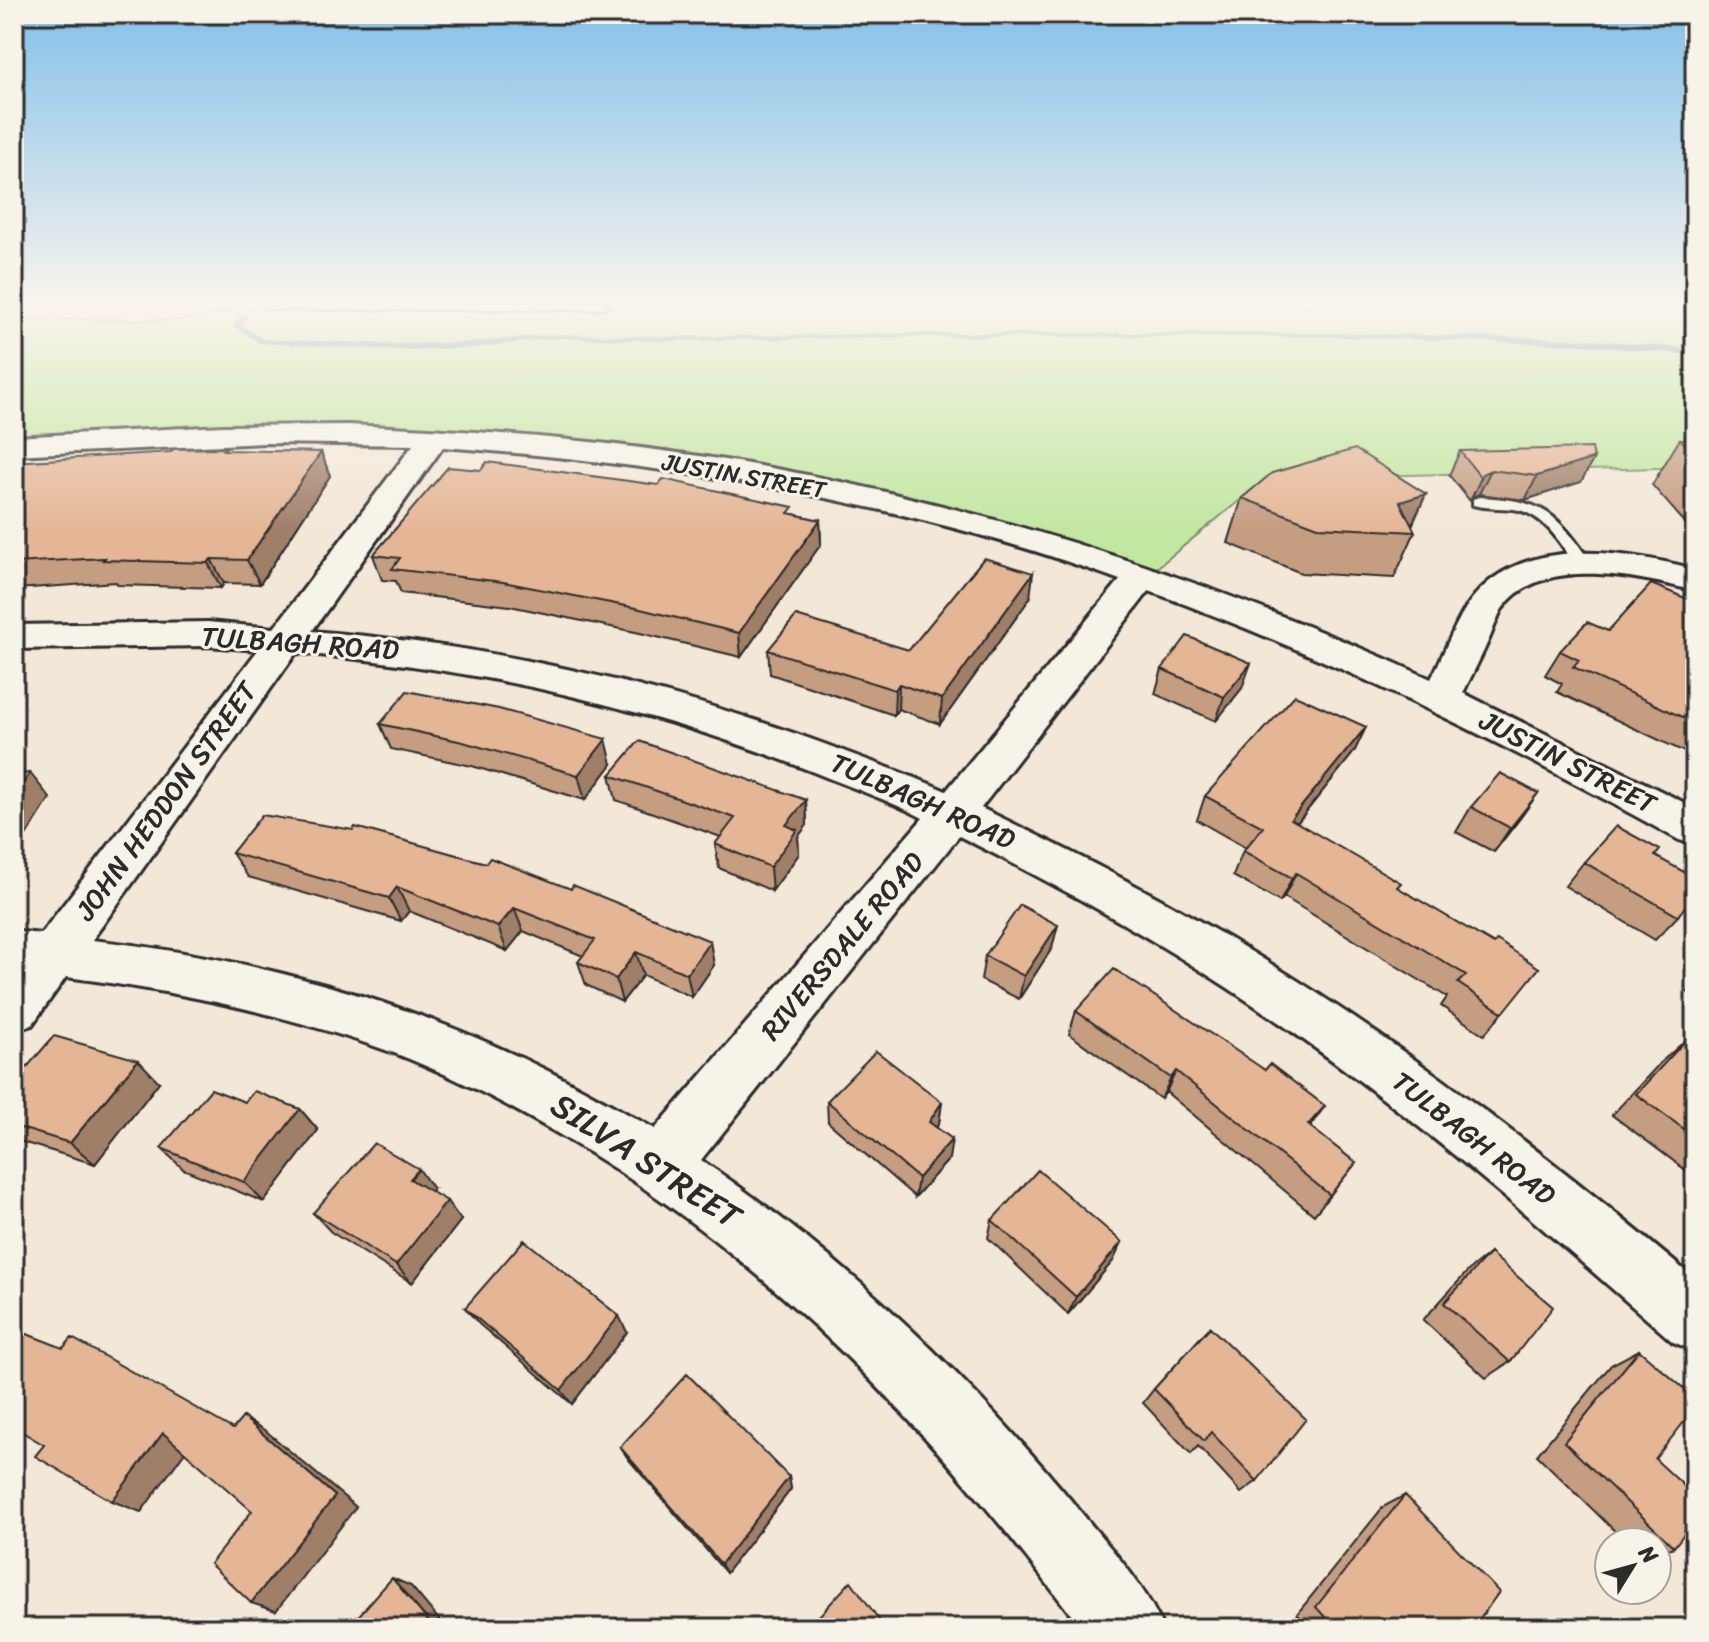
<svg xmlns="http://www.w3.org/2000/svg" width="1709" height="1642" font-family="Sriracha,sans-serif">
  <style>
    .built { fill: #efd8c4 }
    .green { fill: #c2e7a1; stroke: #768966; stroke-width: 2 }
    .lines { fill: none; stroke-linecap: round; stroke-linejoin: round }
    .stream { fill: #648f9f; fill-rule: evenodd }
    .lane-casing { stroke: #2b2b2b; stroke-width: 6 }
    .street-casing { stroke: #2b2b2b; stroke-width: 6 }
    .lane { fill: #f7f3e8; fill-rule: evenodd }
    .street { fill: #f7f3e8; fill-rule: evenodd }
    .wall { fill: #c59d81; stroke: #2b2b2b; stroke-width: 2 }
    .shaded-wall { fill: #a07f69; stroke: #2b2b2b; stroke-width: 2 }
    .building { fill: #e5b696; stroke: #2b2b2b; stroke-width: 2 }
    .labels { text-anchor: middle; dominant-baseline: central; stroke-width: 6; stroke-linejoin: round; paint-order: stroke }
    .far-street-label { font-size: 24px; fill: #2b2b2b; stroke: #f7f3e8 }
    .street-label { font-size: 28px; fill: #2b2b2b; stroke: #f7f3e8 }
    .near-street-label { font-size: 34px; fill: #2b2b2b; stroke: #f7f3e8 }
  </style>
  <rect width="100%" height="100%" fill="#f3e7d8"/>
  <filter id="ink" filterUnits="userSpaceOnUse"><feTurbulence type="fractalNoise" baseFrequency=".0125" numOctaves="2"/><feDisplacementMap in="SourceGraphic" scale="16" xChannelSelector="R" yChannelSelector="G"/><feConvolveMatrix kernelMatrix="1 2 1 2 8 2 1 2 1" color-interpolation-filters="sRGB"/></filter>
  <g filter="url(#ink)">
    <path class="built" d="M14 302H596L281 303 179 320 14 319Z"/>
    <path class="green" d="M1427 302H1695V467L1266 479 1153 571 828 481 259 426 87 431 14 438V319L179 320 247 309 1304 306Z"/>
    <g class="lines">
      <path class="stream" d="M241 314 248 316 242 325 262 339 396 344 473 342 557 334 671 337 915 333H1339L1584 339 1695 349V355L1584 345 1339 337H915L671 341 557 338 473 348 396 350 260 343 233 326Z"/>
      <defs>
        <path id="lane" d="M1479 497C1545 500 1556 513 1593 565L1584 570 1578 569C1563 547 1547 517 1519 510 1504 507 1488 509 1473 505V499Z"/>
        <path id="street" d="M263 302H608L605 307 596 309H275L266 307Z
          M348 425C495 431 642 443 787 471 1010 514 1225 586 1431 679 1445 653 1458 612 1478 592 1532 535 1628 552 1695 569V591C1641 577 1541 553 1502 609 1497 617 1494 628 1490 637 1482 656 1472 674 1463 693L1695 808V845L1679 840C1508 745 1333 658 1149 591L981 808C1077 854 1172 902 1263 959 1416 1053 1558 1164 1695 1279V1351L1673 1342C1531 1217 1387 1092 1228 988 1141 931 1051 882 959 836L701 1160C844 1257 969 1376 1079 1510 1109 1547 1145 1584 1163 1628H1081C937 1435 772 1259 562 1136 509 1105 452 1075 394 1053 287 1014 178 991 66 977L32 1025 14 1031V931L41 934 258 650 208 646 14 649V625L208 622 274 628 413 445 265 443 14 455V437L223 426ZM443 447C673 464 903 501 1120 580L946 791C911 775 874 763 838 749 669 686 492 645 312 631ZM296 653C478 668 647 706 816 773 852 788 889 800 923 818L655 1129C620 1110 584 1089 548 1071 407 1000 249 957 92 940Z"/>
      </defs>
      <use href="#lane" class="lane-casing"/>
      <use href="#street" class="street-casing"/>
      <use href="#lane" class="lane"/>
      <use href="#street" class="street"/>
    </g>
    <path class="wall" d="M1680 439H1695V528L1687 525 1652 485Z
      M227 451 321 452 330 476 260 584 224 583 221 588 118 585 116 582 16 589 14 591V462Z
      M1460 451 1594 458 1581 482 1525 500 1479 494 1472 497 1470 501 1449 475Z
      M1426 494 1412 526 1415 532 1394 578 1301 573 1228 543 1242 498Z
      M793 514 820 520 821 544 741 657 640 633 510 606 401 593 396 581 382 580 373 555Z
      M1030 598 940 724 898 709 894 715 770 674 768 650H909Z
      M1695 602V757L1557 692 1562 684 1545 675 1560 651 1608 631Z
      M1162 669 1242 688 1216 721 1155 694Z
      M380 724 612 764 585 800 472 766 391 749Z
      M1366 727 1354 752 1297 823 1398 888 1494 944 1539 968 1484 1035 1441 1006 1447 997 1284 897 1280 902 1233 876 1243 851 1246 848 1197 820 1205 796Z
      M610 775 806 800 807 825 798 837 799 854 772 891 719 868 715 844 721 837 616 800Z
      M1538 793 1521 817 1494 852 1456 832 1471 807Z
      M262 815 714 965 692 997 643 975 622 1002 586 985 578 962 583 956 523 931 507 951 409 911 401 921 248 877 232 853Z
      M1584 862 1678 916 1655 940 1565 886Z
      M1052 948 1019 999 981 980 985 956Z
      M1695 984V998L1687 992Z
      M1076 1011 1310 1127 1356 1163 1314 1215 1166 1092 1161 1099 1069 1034Z
      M1686 1040 1695 1046V1177L1612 1115 1661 1062Z
      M14 1082H159L95 1164 19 1141 14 1136Z
      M827 1101 942 1102 939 1123 936 1128 949 1159 915 1197 828 1122Z
      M245 1102 300 1109 318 1130 264 1202 183 1169 161 1148Z
      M433 1189 431 1191 461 1220 412 1283 331 1232 313 1213Z
      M992 1220 1122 1242 1113 1261 1068 1314 988 1238Z
      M1490 1253 1510 1362 1486 1378 1423 1320 1468 1271Z
      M465 1308 627 1332 572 1404 479 1324Z
      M1210 1327 1257 1481 1241 1493 1198 1446 1191 1454 1143 1403 1154 1389Z
      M1639 1350 1655 1459 1674 1547 1657 1552V1542H1626L1537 1455 1611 1365Z
      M620 1447 789 1477 791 1489 726 1573 629 1460Z
      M1405 1495 1473 1628H1309L1297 1614 1383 1507Z"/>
    <path class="shaded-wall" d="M321 452 330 476 260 584 247 560Z
      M1594 458 1581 482 1525 500 1537 476Z
      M1491 470 1479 494 1472 497 1481 478 1482 474Z
      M1426 494 1409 531 1400 502Z
      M820 520 821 544 741 657 739 633Z
      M211 559 224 583 221 588 208 563Z
      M1033 573 1030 598 940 724 942 699Z
      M1251 663 1242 688 1216 721 1224 697Z
      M899 684 898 709 894 715 895 690Z
      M1366 727 1354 752 1280 844 1291 819Z
      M606 739 612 764 585 800 578 775Z
      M30 773 50 798 14 855V797Z
      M1538 793 1521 817 1494 852 1510 828Z
      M806 800 807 825 798 837 799 854 772 891 770 867 786 825Z
      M1296 873 1284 897 1280 902 1292 878Z
      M397 887 409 911 401 921 389 898Z
      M514 908 523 931 507 951 498 927Z
      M1058 925 1052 948 1019 999 1024 976Z
      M710 941 714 965 692 997 687 974Z
      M636 952 643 975 622 1002 616 979Z
      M138 1060 159 1082 95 1164 70 1143Z
      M1176 1071 1166 1092 1161 1099 1171 1078Z
      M942 1102 939 1123 927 1143 929 1122Z
      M1325 1106 1310 1127 1308 1125Z
      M300 1109 318 1130 264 1202 244 1182Z
      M952 1139 949 1159 915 1197 918 1178Z
      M419 1169 433 1189 424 1199 410 1179Z
      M447 1201 461 1220 412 1283 396 1265Z
      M1122 1242 1113 1261 1068 1314 1076 1297Z
      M619 1316 627 1332 572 1404 561 1390Z
      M243 1417 266 1431 356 1507 276 1611 251 1603 335 1496Z
      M163 1433 189 1446 141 1512 112 1501Z
      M789 1477 791 1489 726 1573 721 1564Z
      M392 1578 411 1586 446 1628H434Z"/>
    <path class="building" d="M1680 439H1695V455Z
      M226 448 224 450 321 452 247 560 211 559 208 563 103 560 105 558 14 563V462L171 452 173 449Z
      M1592 448 1594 458 1537 476 1491 470 1482 474 1481 478 1460 451Z
      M1355 449 1426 494 1400 502 1415 532 1318 527 1242 498 1272 473Z
      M487 462 658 485 663 479 793 507 788 513 820 520 739 633 636 608 503 582 392 569 400 558 373 555 448 467 481 470Z
      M984 558 1033 573 942 699 899 684 895 690 768 650 796 616 909 650Z
      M1651 584 1695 602V723L1573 667 1579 660 1560 651 1587 622 1608 631Z
      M1187 636 1251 663 1224 697 1162 669Z
      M407 691 499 709 606 739 578 775 463 742 380 724Z
      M1295 695 1366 727 1291 819 1401 883 1397 887 1494 944 1497 940 1539 968 1503 1013 1458 983 1466 975 1296 873 1292 878 1243 851 1263 827 1205 796Z
      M639 741 806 800 786 825 797 830 770 867 715 844 735 818 610 775Z
      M30 773 14 797V774Z
      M1500 773 1538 793 1510 828 1471 807Z
      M262 815 353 830 355 827 486 863 490 858 571 889 573 885 710 941 687 974 636 952 616 979 578 962 595 940 514 908 498 927 397 887 389 898 232 853Z
      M1616 826 1660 850 1655 856 1695 878V893L1678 916 1584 862Z
      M1020 905 1058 925 1024 976 985 956Z
      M1114 969 1265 1070 1270 1064 1325 1106 1308 1125 1356 1163 1330 1195 1176 1071 1171 1078 1076 1011Z
      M54 1036 138 1060 70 1143 14 1126V1082Z
      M1686 1040 1695 1046V1137L1636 1094Z
      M876 1051 942 1102 929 1122 952 1139 918 1178 827 1101Z
      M211 1089 245 1102 254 1091 300 1109 244 1182 161 1148Z
      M374 1143 419 1169 410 1179 447 1201 396 1265 313 1213Z
      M1038 1170 1122 1242 1076 1297 992 1220Z
      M524 1240 619 1316 561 1390 465 1308Z
      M1490 1253 1553 1307 1510 1362 1444 1303Z
      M1210 1327 1306 1419 1257 1481 1211 1432 1204 1441 1154 1389Z
      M14 1329 63 1348 72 1338 233 1429 243 1417 335 1496 251 1603 210 1564 252 1511 163 1433 112 1501 35 1456 44 1445 14 1427Z
      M1639 1350 1695 1398V1408L1655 1459 1695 1496V1519L1674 1547 1564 1442Z
      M687 1374 789 1477 721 1564 620 1447Z
      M1405 1495 1499 1592 1473 1628H1335L1316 1607Z
      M392 1578 434 1628H360L354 1621Z
      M851 1581 885 1628H808Z"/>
  </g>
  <linearGradient id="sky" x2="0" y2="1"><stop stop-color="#82c0ea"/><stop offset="0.57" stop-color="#faf4ed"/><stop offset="1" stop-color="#faf4ed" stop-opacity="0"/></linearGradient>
  <rect width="1709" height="532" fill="url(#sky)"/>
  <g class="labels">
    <g class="far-street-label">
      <text transform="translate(744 476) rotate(10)">JUSTIN STREET</text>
    </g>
    <g class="street-label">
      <text transform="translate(300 643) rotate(4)">TULBAGH ROAD</text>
      <text transform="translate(1568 762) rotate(27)">JUSTIN STREET</text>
      <text transform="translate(166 801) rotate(-54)">JOHN HEDDON STREET</text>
      <text transform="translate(923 801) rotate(24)">TULBAGH ROAD</text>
      <text transform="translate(842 946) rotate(-50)">RIVERSDALE ROAD</text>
      <text transform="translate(1474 1138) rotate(38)">TULBAGH ROAD</text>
    </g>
    <g class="near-street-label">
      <text transform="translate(646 1161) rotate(33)">SILVA STREET</text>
    </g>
  </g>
  <rect width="1709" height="1642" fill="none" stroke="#f7f3e8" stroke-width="48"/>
  <rect x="24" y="24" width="1661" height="1594" fill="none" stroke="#2b2b2b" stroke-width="3" filter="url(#ink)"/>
  <g transform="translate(1633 1566) rotate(53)"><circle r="38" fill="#f7f3e8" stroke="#a5a39c" stroke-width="2"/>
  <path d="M0-6L14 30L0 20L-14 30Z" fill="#2b2b2b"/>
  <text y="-12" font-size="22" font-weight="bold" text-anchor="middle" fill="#2b2b2b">N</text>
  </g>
</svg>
